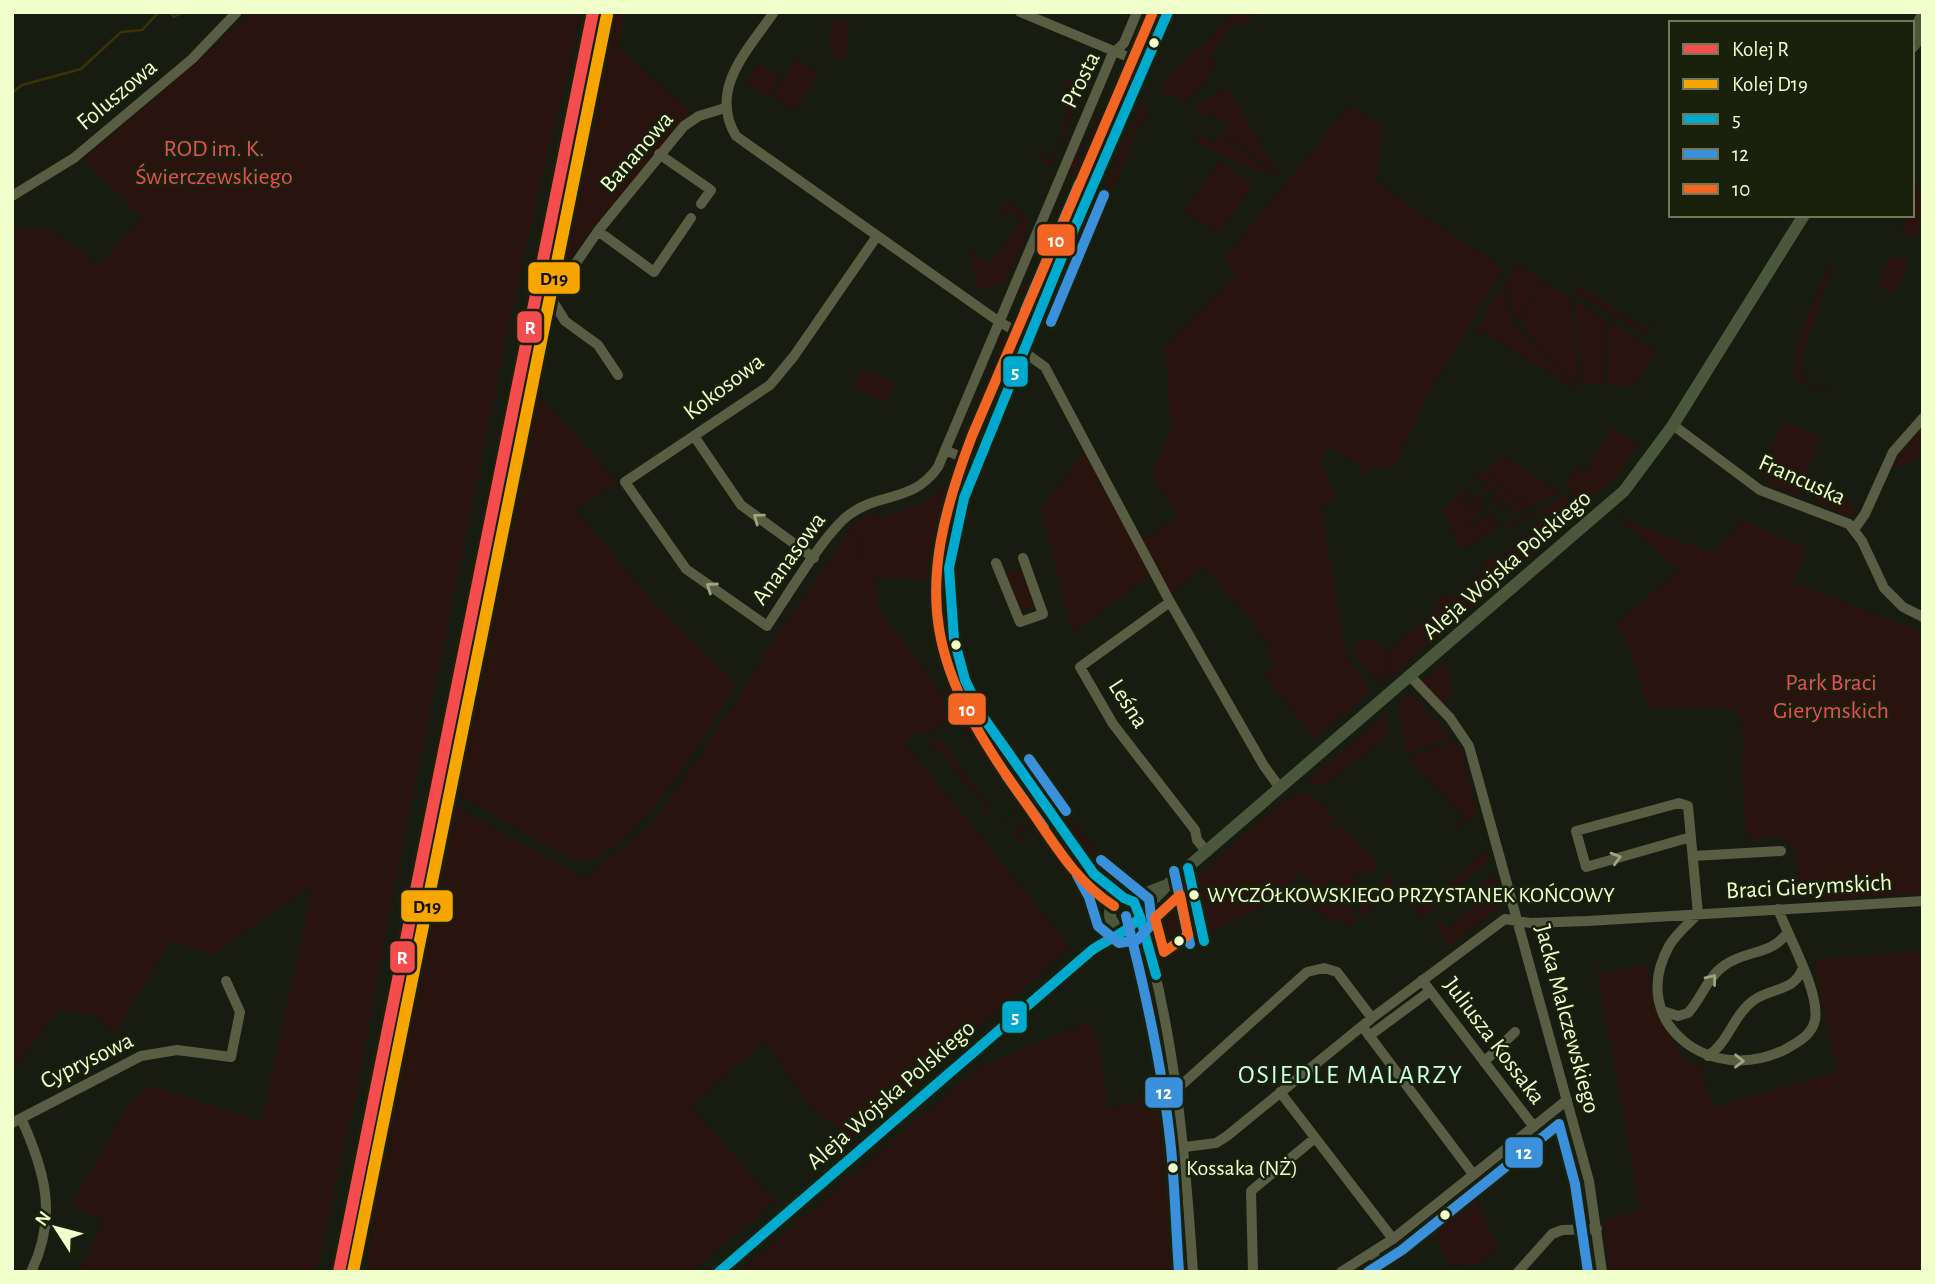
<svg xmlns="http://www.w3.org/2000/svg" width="1935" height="1284" font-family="'Alegreya Sans',sans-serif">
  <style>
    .green { fill: #28130e }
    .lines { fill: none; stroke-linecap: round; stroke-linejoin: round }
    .stream { stroke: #3b3206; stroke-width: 2.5 }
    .minor { stroke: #585d43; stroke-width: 10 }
    .major { stroke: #4b573c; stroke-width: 12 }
    .bus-1-casing { stroke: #19200b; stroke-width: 16 }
    .bus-2-casing { stroke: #19200b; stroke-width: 16 }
    .bus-3-casing { stroke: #19200b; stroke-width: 16 }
    .bus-1 { stroke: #00a9ce; stroke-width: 10 }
    .bus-2 { stroke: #3a90db; stroke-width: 10 }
    .bus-3 { stroke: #f26522; stroke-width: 10 }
    .rail-1-casing { stroke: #19200b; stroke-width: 18 }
    .rail-2-casing { stroke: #19200b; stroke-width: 18 }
    .rail-1 { stroke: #f54d4d; stroke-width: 12 }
    .rail-2 { stroke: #f7a600; stroke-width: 12 }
    .oneway { stroke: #9ca680 }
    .bus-dot { fill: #f0ffcb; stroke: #19200b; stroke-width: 2.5 }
    .labels { text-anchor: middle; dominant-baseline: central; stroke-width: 5; stroke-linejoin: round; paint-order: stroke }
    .bus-label { font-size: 22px; fill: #f0ffcb; stroke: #19200b; text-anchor: start }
    .street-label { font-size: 24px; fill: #f0ffcb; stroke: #19200b }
    .park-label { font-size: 24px; fill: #e84e59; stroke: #19200b }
    .neighbourhood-label { font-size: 26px; letter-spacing: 2px; fill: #cdffe8; stroke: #19200b }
    .line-badge { stroke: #19200b; stroke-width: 2.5 }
    .badge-label { font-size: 19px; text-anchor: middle; font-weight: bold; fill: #fff }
    .pale-badge-label { font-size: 19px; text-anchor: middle; font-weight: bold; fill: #111 }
  </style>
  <rect width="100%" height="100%" fill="#181b10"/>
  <path class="green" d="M251 12 581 14 515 295 395 883 356 1095 316 1272H79L104 1219 74 1208C82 1177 91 1172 106 1145 123 1116 121 1107 152 1086L262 1122 313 885 213 954 170 941 115 1034 92 1014 58 1010 18 1064H12V229L49 228 99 265 143 218 126 201 127 197 118 194 83 159 196 63Z
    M606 12H626L618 47 690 111 564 264Z
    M1236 12H1256L1244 27 1234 21 1210 57 1217 63 1195 95 1184 101 1174 95 1162 94 1163 81Z
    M832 20 849 21 847 55 840 60 834 58 830 51Z
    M796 59 819 73 795 111 772 96Z
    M759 63 780 77 768 97 746 83Z
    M1086 76 1089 78 1050 167 1037 157 1039 154 1050 161C1064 135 1069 110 1066 81Z
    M1225 89H1229L1280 176 1223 133 1227 125 1207 112 1203 116 1197 112 1198 105Z
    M1141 103 1147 106 1149 113 1139 127 1083 259 1088 262 1081 265 1072 262Z
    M1349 106 1382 126 1376 180 1415 210 1500 266 1502 271 1425 400 1396 466 1372 468 1362 475 1360 465 1332 448 1325 451 1321 459 1334 496 1321 508 1346 655 1371 691 1315 738 1264 675 1276 665 1268 655 1272 650 1242 609 1204 567 1168 598 1154 573 1073 632 1041 509 1085 452 1138 541 1178 518 1152 473 1172 428 1168 398 1169 364 1163 347 1236 275 1224 259Z
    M1091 115 1104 120 1031 295 1017 290 1021 285 1025 287 1044 244 1041 238 1047 222 1054 221 1073 175 1069 170 1074 157 1081 156 1095 121Z
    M1103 133 1101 154 1040 297 1036 295Z
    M1201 135 1215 143 1221 134 1277 177 1237 163 1195 140Z
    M1219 161 1253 184 1219 234 1185 211Z
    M1920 182 1923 217 1916 237 1898 230 1903 228 1908 215H1912V204Z
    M1008 202 1028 216 1025 239 1005 284 977 289 970 251 973 247 977 250 974 255 989 265 1021 221 1006 210 1002 215 998 213 1004 203Z
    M1890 255 1909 262 1896 293 1879 287Z
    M1830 262 1833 265 1802 354 1801 370 1807 381 1838 396 1796 380C1789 347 1817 293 1830 262Z
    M1515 263 1541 279 1520 321C1507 307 1505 280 1515 263Z
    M1507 277C1507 287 1505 300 1509 310 1523 345 1558 363 1580 392L1484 332 1479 336 1476 332Z
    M1543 281 1571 298 1578 383 1542 352 1523 327 1526 311Z
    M1577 285 1646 329 1653 322 1645 335 1574 292Z
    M1575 301 1606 320 1604 384 1582 383Z
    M1608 321 1656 351 1634 386 1607 385Z
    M1001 333 1013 337 967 454 952 446 958 447 1001 345 996 342Z
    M1017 341 1020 347 976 456H971Z
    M862 369 895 384 886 403 853 388Z
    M530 385 618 482 576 510 650 598 736 684C709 730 633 862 576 862L450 790 520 479Z
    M1787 422 1820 437 1803 486V494L1799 496 1779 490 1761 474 1782 424Z
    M1612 428 1637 444 1619 475 1577 512 1570 504 1572 490 1565 486 1576 467 1585 472Z
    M1923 428V457L1893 470 1898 456Z
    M1503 456 1558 490V493L1506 517 1511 507 1526 495 1500 509 1497 505 1516 488 1495 503 1492 499 1505 483 1485 492 1482 488 1499 471 1485 482 1475 479Z
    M948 483 931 549 928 582 897 576 874 580 880 610 945 697 941 708H947V701L951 698 958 711 965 710 927 734H914L905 743 1071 948 850 1138 807 1103 766 1041 762 1044 691 1106 775 1202 691 1272H367C383 1113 412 955 441 799L585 878 653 823 737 701 771 643 838 549 850 526 870 574 852 526 853 521 876 512 879 518 926 502Z
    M1471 486 1467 498 1459 505 1478 495 1482 499 1462 516 1483 502 1487 505 1467 527 1493 513 1496 517 1473 538 1498 519 1501 524 1465 549 1461 547 1442 510Z
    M1840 490 1858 514 1848 515 1816 502 1817 496Z
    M1569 493 1567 518C1540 509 1532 513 1510 530L1507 526C1526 513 1550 507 1569 493Z
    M1617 517 1714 554 1742 520 1806 548 1794 583 1923 632V894L1824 899 1799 889 1795 846 1776 836 1747 840 1742 773 1744 728 1736 708 1649 709 1625 635 1616 624 1679 570Z
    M1547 522 1562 528 1385 682 1389 650 1439 608 1436 602 1446 593 1454 597 1486 570 1482 564 1491 557 1496 562 1533 530 1531 524Z
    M1023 567 1037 606 1019 613 1005 573Z
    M1370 640 1377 642 1389 654 1380 685 1355 654 1356 642Z
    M1447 660 1453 696 1445 698 1450 713 1423 685V681Z
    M1410 693 1452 738 1407 753 1397 704Z
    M1386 713 1389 725 1384 739 1326 784 1317 786 1308 781Z
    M969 716 991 749 989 758 980 755 975 742 957 723 946 730 944 727Z
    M934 739 941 740 990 807 988 812H982L987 807 966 783 959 785 963 779 935 747 928 748Z
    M1455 741 1461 751 1478 815 1467 820 1456 830 1454 829 1464 818 1408 757Z
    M1000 764 1028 800 1027 804 1004 821 1002 818 1012 815 1018 807 1005 785 994 774V765Z
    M1302 793 1312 796 1315 804 1321 800 1335 820 1330 825 1334 830 1342 826 1377 862V868L1369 875 1362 871 1354 878 1359 892 1349 898 1342 893V884L1328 880 1324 889 1312 885 1303 873 1295 874 1296 881 1263 898 1266 906 1207 933 1197 878C1218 859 1279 797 1302 793Z
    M1055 799 1116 875 1111 885 1094 865V859L1053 802Z
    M1034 815H1037L1089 886 1079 885 1076 879 1069 878 1028 824 1019 831 1026 843 1022 845 1013 831Z
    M1487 850 1490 859 1423 918 1404 897 1407 894 1421 908Z
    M1391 873 1394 883 1391 889 1365 916 1361 914 1358 909 1361 903Z
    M1494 874 1503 904 1450 945 1437 929 1441 922 1448 929 1489 892 1483 884Z
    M1181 892 1185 895 1177 901 1180 915 1189 920 1192 930 1182 943 1162 952 1155 946 1148 920Z
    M1308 896 1325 903 1352 908 1356 918 1348 928 1344 922 1329 919 1303 901Z
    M1923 951V1272H1610L1603 1219 1641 1212 1597 969 1607 973 1646 964 1659 1015 1685 1062 1700 1065 1713 1107 1838 1072 1818 985 1815 960Z
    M1089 1021 1097 1039 1109 1109 1171 1091 1179 1146 1187 1272H739L978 1068Z
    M1471 1187 1498 1247 1483 1263 1448 1265 1431 1220Z"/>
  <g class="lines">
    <path class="stream" d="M170 12 174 17 183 12
      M12 93 22 85 81 69 121 32 142 30 159 12"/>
    <path class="minor" d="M774 12C748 50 708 89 736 136L998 321 1029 339
      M1020 12 1145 64
      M659 154 711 190 701 204
      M12 196 74 158 192 59 237 12
      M598 231 654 272 691 218
      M877 236 794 356 770 385 625 482 686 569 767 626C786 598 825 532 850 514 880 492 913 503 938 467L1107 67 1112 55 1124 43 1137 12
      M552 300 565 321 598 345 618 375
      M1024 352 1045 367 1170 602 1264 766 1280 788
      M528 390 545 308 598 231 684 126 699 116 725 108
      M1673 425 1760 490 1849 524 1862 541 1884 588 1903 607 1923 617
      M694 436 741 505 814 558
      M945 450 978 464
      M1855 528 1865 514 1893 452 1923 418
      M996 563 1020 622 1043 614 1023 558
      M1170 602 1080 667 1113 724 1195 830 1197 840 1207 852
      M1410 676 1450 718 1469 746 1589 1181 1602 1272
      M1691 837 1586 867 1576 831 1679 803 1688 806 1698 914
      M1693 856 1781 851
      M1099 879 1124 898
      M1110 910C1077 824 996 764 965 677 949 635 944 587 952 542 964 482 994 425 1017 368 1065 249 1116 131 1168 12
      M1698 914C1688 924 1676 934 1669 946 1626 1024 1712 1087 1786 1049 1798 1042 1812 1035 1815 1020 1820 992 1788 936 1778 909
      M1140 917C1175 1033 1185 1152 1193 1272
      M1130 928 1145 949
      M1422 980 1534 1127
      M1663 1011 1678 1016 1688 1013C1702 998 1707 977 1725 965 1746 950 1772 955 1787 933
      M1362 1026 1473 1174
      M1369 1036 1430 991
      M1708 1056C1729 1042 1733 1015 1754 1000 1772 987 1794 992 1803 968
      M1484 1062 1515 1032
      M1177 1089 1307 972 1324 968 1337 972 1372 1018
      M1280 1092 1393 1239
      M21 1118C45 1171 58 1217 31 1272
      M12 1123 141 1056 177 1050 231 1057 240 1012 226 981
      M1185 1147 1216 1143 1227 1136 1372 1018 1505 919 1530 923 1588 921 1923 901
      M1373 1252 1382 1272
      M1253 1272 1251 1191 1315 1138
      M1341 1272 1393 1239 1567 1100
      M1518 1272 1552 1234 1562 1230 1597 1229"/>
    <path class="major" d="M1912 36 1923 14
      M1912 47 1923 34
      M1110 914a15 15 0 1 1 30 0a15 15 0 1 1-30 0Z
      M1131 899 1164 886
      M1140 913 1167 885 1624 491 1673 425 1804 215
      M719 1272 1092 950 1123 929"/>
    <defs>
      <path id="bus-1" d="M1188 868 1204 941
        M1140 917 1156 975
        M719 1272 1092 950C1107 940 1129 931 1140 917L1134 902 1124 898 1094 874 983 717 965 680 954 639 949 568 964 498 1062 257 1168 12"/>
      <path id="bus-2" d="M1025 311 1079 184
        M1051 322 1104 195
        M1029 759 1066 811
        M1006 775 1044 828
        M1174 871 1190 944
        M1077 875 1089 897 1098 926 1119 943 1137 940 1152 924 1149 899 1101 860
        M1126 916C1146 993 1163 1070 1171 1148 1175 1189 1176 1231 1179 1272
        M1368 1272 1402 1250 1559 1124 1575 1184 1588 1272"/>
      <path id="bus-3" d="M1180 895 1188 935 1164 952 1155 918Z
        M1114 906C1075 881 1054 843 1028 806 928 668 910 598 972 436L1153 12"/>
    </defs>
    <use href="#bus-1" class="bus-1-casing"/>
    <use href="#bus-2" class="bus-2-casing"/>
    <use href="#bus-3" class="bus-3-casing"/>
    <use href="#bus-1" class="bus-1"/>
    <use href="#bus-2" class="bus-2"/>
    <use href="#bus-3" class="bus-3"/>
    <defs>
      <path id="rail-1" d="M339 1272 593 12"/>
      <path id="rail-2" d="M353 1272 607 15"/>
    </defs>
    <use href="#rail-1" class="rail-1-casing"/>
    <use href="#rail-2" class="rail-2-casing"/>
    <use href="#rail-1" class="rail-1"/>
    <use href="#rail-2" class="rail-2"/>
  </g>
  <defs><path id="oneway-chevron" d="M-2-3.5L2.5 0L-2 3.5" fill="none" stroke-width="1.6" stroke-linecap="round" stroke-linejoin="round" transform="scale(1.75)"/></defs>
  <g class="oneway">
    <use href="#oneway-chevron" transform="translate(758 518) rotate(-144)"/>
    <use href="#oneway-chevron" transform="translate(711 587) rotate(-145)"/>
    <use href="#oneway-chevron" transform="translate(1616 858) rotate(-16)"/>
    <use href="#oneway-chevron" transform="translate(1712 979) rotate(-51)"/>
    <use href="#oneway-chevron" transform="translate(1739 1061) rotate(1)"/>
  </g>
  <g class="bus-dot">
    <circle cx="1154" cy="43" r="6"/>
    <circle cx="956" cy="645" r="6"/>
    <circle cx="1194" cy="895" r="6"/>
    <circle cx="1179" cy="941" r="6"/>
    <circle cx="1173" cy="1168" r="6"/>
    <circle cx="1445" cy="1215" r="6"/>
  </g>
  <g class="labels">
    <g class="bus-label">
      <text x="1207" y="895">WYCZÓŁKOWSKIEGO PRZYSTANEK KOŃCOWY</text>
      <text x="1186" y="1168">Kossaka (NŻ)</text>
    </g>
    <g class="street-label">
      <text transform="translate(1081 80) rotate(-64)">Prosta</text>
      <text transform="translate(117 95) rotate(-40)">Foluszowa</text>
      <text transform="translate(637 152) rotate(-49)">Bananowa</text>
      <text transform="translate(724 387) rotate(-37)">Kokosowa</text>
      <text transform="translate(1802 480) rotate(24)">Francuska</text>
      <text transform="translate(789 559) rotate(-54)">Ananasowa</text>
      <text transform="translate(1507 565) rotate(-41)">Aleja Wojska Polskiego</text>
      <text transform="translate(1128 704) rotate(57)">Leśna</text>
      <text transform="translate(1809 887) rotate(-3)">Braci Gierymskich</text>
      <text transform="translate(1567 1019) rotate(75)">Jacka Malczewskiego</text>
      <text transform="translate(1494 1041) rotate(53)">Juliusza Kossaka</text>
      <text transform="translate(87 1061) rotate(-26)">Cyprysowa</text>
      <text transform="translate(891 1095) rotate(-41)">Aleja Wojska Polskiego</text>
    </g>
    <g class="park-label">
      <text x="214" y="149">ROD im. K.<tspan x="214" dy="28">Świerczewskiego</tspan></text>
      <text x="1831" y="683">Park Braci<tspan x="1831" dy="28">Gierymskich</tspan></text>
    </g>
    <g class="neighbourhood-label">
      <text x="1351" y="1075">OSIEDLE MALARZY</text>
    </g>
  </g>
  <g class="line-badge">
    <rect x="1036" y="223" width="40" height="34" rx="7" fill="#f26522"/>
    <rect x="527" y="261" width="54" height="34" rx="7" fill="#f7a600"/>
    <rect x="516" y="310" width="27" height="34" rx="7" fill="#f54d4d"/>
    <rect x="1002" y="355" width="27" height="33" rx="7" fill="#00a9ce"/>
    <rect x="947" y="692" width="40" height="34" rx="7" fill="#f26522"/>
    <rect x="400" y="889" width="54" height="34" rx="7" fill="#f7a600"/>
    <rect x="389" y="940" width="27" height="34" rx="7" fill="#f54d4d"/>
    <rect x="1001" y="1000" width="27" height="34" rx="7" fill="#00a9ce"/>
    <rect x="1144" y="1076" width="40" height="33" rx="7" fill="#3a90db"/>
    <rect x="1504" y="1136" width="40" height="33" rx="7" fill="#3a90db"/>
  </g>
  <g class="badge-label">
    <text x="1056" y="247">10</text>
    <text x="530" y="334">R</text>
    <text x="1015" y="378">5</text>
    <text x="967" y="716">10</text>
    <text x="402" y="964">R</text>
    <text x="1015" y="1023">5</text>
    <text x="1164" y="1099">12</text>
    <text x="1524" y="1159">12</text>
  </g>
  <g class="pale-badge-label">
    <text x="554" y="285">D19</text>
    <text x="427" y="913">D19</text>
  </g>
  <rect width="1935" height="1284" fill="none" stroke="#f0ffcb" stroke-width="28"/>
  <rect x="1669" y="21" width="245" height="196" fill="#19200b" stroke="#6f7958" stroke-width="2"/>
  <rect x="1683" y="44" width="35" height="10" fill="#f54d4d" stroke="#6f7958" stroke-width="2"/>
  <text x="1732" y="56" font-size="21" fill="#f0ffcb">Kolej R</text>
  <rect x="1683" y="79" width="35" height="10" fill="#f7a600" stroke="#6f7958" stroke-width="2"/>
  <text x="1732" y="91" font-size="21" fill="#f0ffcb">Kolej D19</text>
  <rect x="1683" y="114" width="35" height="10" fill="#00a9ce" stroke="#6f7958" stroke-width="2"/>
  <text x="1732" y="126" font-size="21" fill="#f0ffcb">5</text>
  <rect x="1683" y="149" width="35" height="10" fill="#3a90db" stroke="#6f7958" stroke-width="2"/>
  <text x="1732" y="161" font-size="21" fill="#f0ffcb">12</text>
  <rect x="1683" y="184" width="35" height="10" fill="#f26522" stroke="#6f7958" stroke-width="2"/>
  <text x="1732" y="196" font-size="21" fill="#f0ffcb">10</text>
  <g transform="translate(56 1228) rotate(306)" stroke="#19200b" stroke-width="5" paint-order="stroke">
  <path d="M0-5L12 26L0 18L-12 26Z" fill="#f0ffcb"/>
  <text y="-10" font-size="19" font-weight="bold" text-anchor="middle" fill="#f0ffcb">N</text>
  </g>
</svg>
